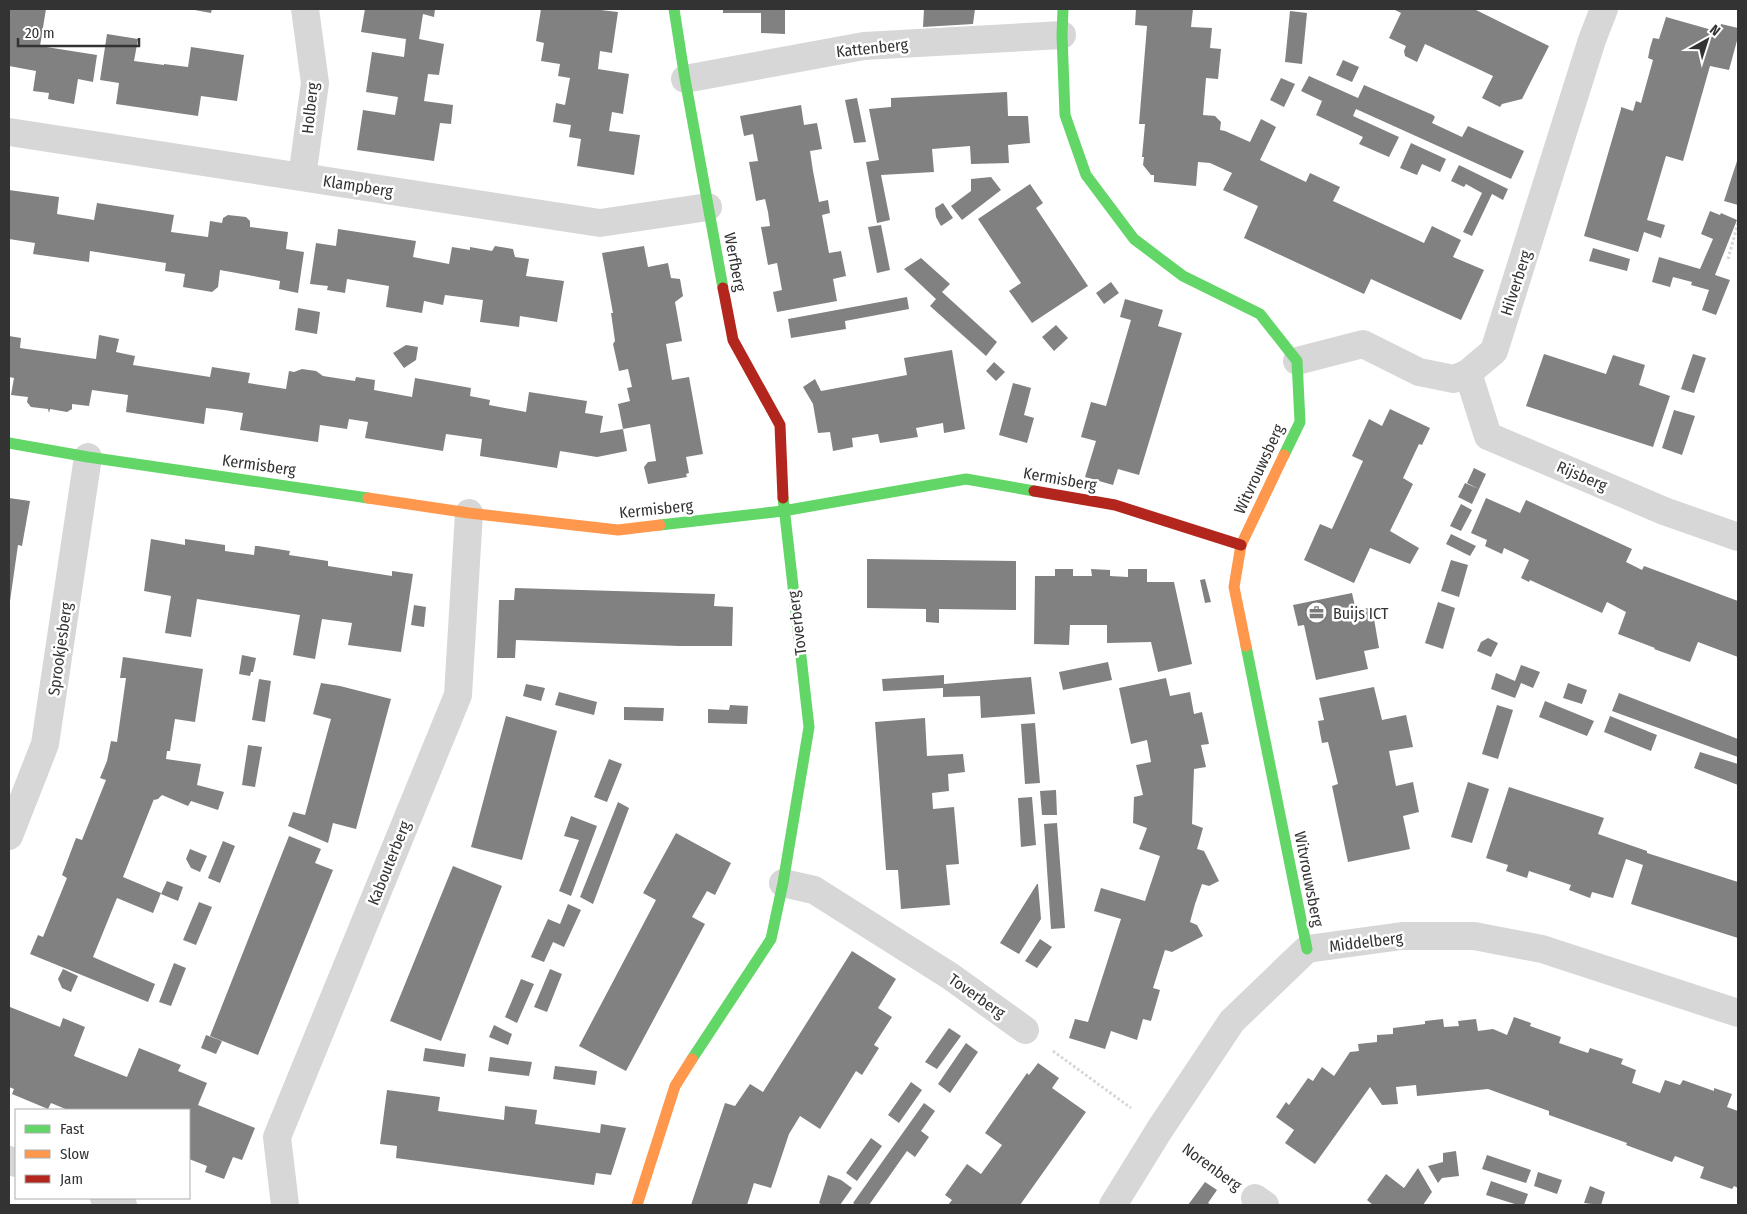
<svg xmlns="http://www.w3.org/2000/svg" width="1747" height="1214" font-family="'Fira Sans Condensed',sans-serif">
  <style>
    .building { fill: #818181 }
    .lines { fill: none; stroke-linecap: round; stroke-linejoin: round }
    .path { stroke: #d6d6d6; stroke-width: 3; stroke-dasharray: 2.5 2.5; stroke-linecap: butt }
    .street { stroke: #d7d7d7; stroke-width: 28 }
    .fast { stroke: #63d668; stroke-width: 11 }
    .slow { stroke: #ff974d; stroke-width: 11 }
    .jam { stroke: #b3261e; stroke-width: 11 }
    .labels { text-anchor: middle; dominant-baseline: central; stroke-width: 5; stroke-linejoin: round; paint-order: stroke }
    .street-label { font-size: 16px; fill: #333; stroke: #fff }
    .poi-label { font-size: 16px; fill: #333; stroke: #fff; text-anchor: start }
  </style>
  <rect width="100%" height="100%" fill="#fff"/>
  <path class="building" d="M9 9H46L40 46 97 55 93 82 78 79 74 104 48 99 49 93 33 91 36 71 9 66Z
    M189 9H212L211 13Z
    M365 9H435L434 17 423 14 419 39 444 44 439 75 428 74 424 101 453 105 451 124 440 123 434 161 357 150 363 110 395 115 398 97 366 92 372 52 404 57 406 39 361 32Z
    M541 9H592L618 12 612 53 600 51 598 69 629 74 623 114 612 112 609 131 640 135 634 175 577 166 581 139 569 137 571 125 553 122 556 103 565 105 570 78 558 76 560 64 541 61 544 43 536 41Z
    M723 9H785V34L761 33V13H723Z
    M924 9H975L973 24 923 27Z
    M1136 9H1193L1191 27 1212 28 1210 48 1221 49 1218 79 1206 78 1203 115 1215 116 1221 122 1220 130 1225 131 1250 142 1261 119 1276 127 1260 160 1306 182 1310 173 1340 187 1333 201 1424 243 1432 226 1461 240 1453 257 1484 270 1461 320 1371 279 1364 294 1244 238 1258 206 1223 190 1232 173 1210 163 1198 162 1196 186 1154 182V175H1151L1143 165 1144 157H1142L1145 124H1139L1147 26 1135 25Z
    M1393 9H1474L1549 46 1522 99 1502 104 1500 107 1482 98 1493 76 1425 44 1417 62 1405 56 1404 51 1406 46 1389 38 1401 13Z
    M1290 11 1307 13 1302 64 1285 62Z
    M1666 17 1719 32 1721 24 1738 28V37L1729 70 1710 66 1683 161 1666 156 1647 220 1665 225 1661 238 1644 232 1638 252 1584 236 1621 109V107L1633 111 1636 101 1641 103 1653 60 1648 58 1650 48 1653 38 1659 39Z
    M107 34 138 39 134 61 164 65V64L188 67 191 47 244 55 237 101 201 96 198 116 116 104 119 83 100 80Z
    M1343 60 1359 67 1352 82 1336 75Z
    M1309 76 1358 98 1364 85 1433 115 1435 117 1432 123 1462 137 1468 126 1524 151 1511 179 1356 109 1353 116 1399 137 1389 157 1359 144 1363 137 1316 115 1322 101 1301 91Z
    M1281 78 1295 84 1284 107 1270 100Z
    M1007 92 1008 116H1028L1030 143 1008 145 1009 163 971 164 970 146 932 149 934 172 881 175 890 220 877 223 866 162 879 160 869 109 891 107V98Z
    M857 98 866 142 854 143 845 100Z
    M801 105 804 125 817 123 822 149 810 151 813 171 819 202 828 200 830 213 822 215 829 253 841 251 846 276 833 279 837 301 777 312 773 292 782 290 777 263 768 265 761 227 770 226 768 212 765 199 756 201 749 162 758 161 753 134 744 136 740 116Z
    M1411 143 1446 159 1440 172 1422 164 1417 175 1400 168Z
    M1738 158V205L1724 201Z
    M1459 165 1508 189 1503 200 1492 194 1472 236 1463 232 1482 193 1466 184 1464 187 1451 181Z
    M991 177 1001 190 962 220 951 206 971 191V179Z
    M1030 184 1043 203 1036 208 1088 286 1032 323 1009 291 1021 283 978 219Z
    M9 190 59 197 57 214 94 220 97 203 174 215 171 232 208 237 210 221 222 223 223 218 228 215 246 217 250 221V227L288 232 286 249 304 252 298 293 279 289 280 281 220 270 218 287 212 292 183 287 185 274 165 271 166 263 90 251 89 262 33 254 35 243 9 239Z
    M943 203 953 218 941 226 936 217 935 208Z
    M1710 211 1720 215 1721 213 1737 220 1715 275 1730 280 1716 315 1702 310 1709 290 1691 285 1692 282 1673 277 1670 287 1652 282 1659 257 1700 269 1713 239 1701 234Z
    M881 225 890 270 877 273 868 227Z
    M338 229 416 241 413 257 449 264 452 247 470 250V247L492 251 495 246 513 249 515 257 529 259 526 276 564 281 557 322 520 316 519 327 480 322 483 300 445 295 443 305 424 301 422 313 386 307 389 286 347 279 345 293 327 290 328 286 310 284 316 243 336 246Z
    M644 246 648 267 668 263 671 278 680 279 683 296 675 302 682 341 666 344 672 380 689 377 703 454 686 457 689 473 686 474 687 477 648 484 644 467 648 462 656 461 650 424 623 429 618 404 630 401 627 388 632 387 628 369 619 371 613 344 615 341 611 313H613L602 253Z
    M1593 248 1630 259 1627 271 1589 261Z
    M921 258 950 284 942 292 997 342 986 356 930 306 936 299 904 269Z
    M1111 282 1119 293 1104 304 1096 293Z
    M907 297 909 309 845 321 846 329 791 338 788 319Z
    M1125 299 1163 310 1158 326 1182 333 1139 475 1118 469 1113 485 1085 477 1096 441 1081 437 1091 402 1106 406 1131 320 1120 317Z
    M298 308 320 312 317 334 295 330Z
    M1056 325 1068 338 1054 351 1042 337Z
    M99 335 119 339 116 352 135 356 133 365 210 377 212 367 250 373 248 383 286 389 289 371 294 372 302 369 316 371 323 376 355 381 356 377 375 380 374 390 412 397 415 378 471 388 470 396 490 400 489 405 526 412 529 392 587 401 585 413 603 416 600 433 623 429 627 451 597 457 560 451 557 468 480 456 482 439 446 434 443 451 365 438 368 422 349 419 347 429 320 425 318 442 240 430 243 413 224 410 206 408 204 424 126 412 128 395 92 390 89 406 72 404V409L67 412 50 409 49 413 48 409 31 407 27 402 28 397 11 395 14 378 9 377V336L21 338 20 348 96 359Z
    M406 345 418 347 416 360 404 368 393 353Z
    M952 350 965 429 944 433 943 423 916 428 918 437 880 443 878 434 852 438 853 447 833 451 830 432 818 433 813 404 803 387 815 379 821 391 907 375 904 358Z
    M1544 354 1606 374 1613 355 1645 365 1639 385 1670 396 1653 447 1526 406Z
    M1693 354 1706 358 1694 393 1681 389Z
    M994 362 1005 372 996 381 986 371Z
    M1013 383 1031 388 1024 415 1034 418 1027 443 999 435Z
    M1390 409 1430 428 1422 445 1419 444 1403 478 1413 484 1390 531 1419 548 1410 564 1370 548 1354 583 1304 560 1320 524 1332 529 1363 461 1352 456 1369 419 1382 426Z
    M1674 410 1695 416 1682 455 1662 448Z
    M1474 468 1486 474 1479 489 1467 483Z
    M1465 483 1479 489 1472 504 1458 497Z
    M9 498 30 501 22 546 18 545 10 601Z
    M1486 498 1520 513 1526 500 1632 549 1626 562 1642 570 1644 566 1738 601V657L1698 642 1690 662 1654 649 1655 648 1618 634 1626 612 1607 602 1602 613 1530 580 1529 582 1521 578 1529 560 1504 548 1502 554 1485 546 1487 540 1471 533Z
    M1461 504 1472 510 1461 531 1450 526Z
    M1451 534 1476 546 1470 556 1446 544Z
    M151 539 185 545V539L225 545V551L254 555 255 546H258L290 551 289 555 328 561V566L392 576V571L413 574 401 652 348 645 352 623 322 619 315 659 293 655 300 615 197 599 191 637 165 633 171 596 144 591Z
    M867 559 1016 561V610L939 609V623L926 622V609L867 608Z
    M1451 560 1468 565 1459 597 1441 591Z
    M1055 569H1073V576H1092L1091 569 1110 570V576L1128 577V569H1147V582H1174L1192 664 1158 672 1151 642 1107 643V625H1070L1069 645 1034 644 1035 576H1055Z
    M1205 579 1211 602 1205 603 1200 580Z
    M515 588 715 594 714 606 733 607 732 646H679L516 640 515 658H497L499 600H514Z
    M1352 593 1356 611 1372 607 1379 648 1364 651 1368 669 1316 680 1304 625 1298 626 1293 605Z
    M1438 602 1455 608 1443 649 1425 643Z
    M414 605 426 607 424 627 411 625Z
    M1488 638 1498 643 1491 657 1477 651 1481 642Z
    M242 655 256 658 253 672H251L250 676 239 674Z
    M123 657 203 669 195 722 175 719 170 751H167L166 759 201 764 197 785 224 792 218 810 191 801 188 806 162 795 158 799 154 800V799L123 877 161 893 153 913 117 898 93 957 155 984 148 1002 30 954 38 935 43 937 67 878 62 875 76 838 82 840 106 780 100 778 107 761 111 741 117 742 126 678H120Z
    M1108 662 1112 680 1063 690 1059 672Z
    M1521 665 1540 672 1533 688 1521 683 1515 698 1491 689 1496 673 1515 681Z
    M944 675V684L1031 677 1035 714 981 718 980 696 943 697V688L883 691 882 679Z
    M1166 678 1170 696 1190 692 1194 714 1202 712 1209 744 1201 745 1206 767 1194 769 1192 824 1203 828 1197 849 1204 851 1219 881 1209 886 1202 884 1195 904 1190 922 1197 925 1203 936 1172 952 1165 950 1153 988 1160 990 1151 1021 1143 1019 1137 1040 1111 1031 1105 1049 1069 1038 1075 1019 1088 1022 1121 919 1094 911 1101 888 1145 901 1160 856 1139 849 1147 828 1133 823 1134 797 1143 795 1136 765 1151 762 1147 740 1131 744 1119 688Z
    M259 679 271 681 265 722 252 720Z
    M321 683 340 686 391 699 356 829 333 823 328 843 288 826 293 812 305 815 331 719 313 714Z
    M1568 683 1587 690 1582 704 1563 698Z
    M526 684 545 688 541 701 523 696Z
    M1374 687 1382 720 1406 715 1413 747 1389 751 1396 786 1413 782 1419 812 1403 816 1410 849 1348 862 1332 786 1338 784 1328 742 1322 743 1320 733 1318 721 1324 720 1319 698Z
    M559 692 597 702 594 715 555 705Z
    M1619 693 1738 739V757L1612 711Z
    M1545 701 1594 721 1587 736 1539 717Z
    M730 705 748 706 747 724 708 723V709L729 710Z
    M1497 705 1513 710 1498 759 1482 754Z
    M624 707 664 708 663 721 624 720Z
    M506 716 557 731 522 860 471 847Z
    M1610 716 1657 735 1651 751 1604 732Z
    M925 718 927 756 963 754 965 772 948 774 949 791 932 793 933 809 954 807 959 864 946 865 950 905 901 909 898 870H886L875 722Z
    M1035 723 1040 783 1025 784 1021 724Z
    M248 745 262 747 255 787 242 785Z
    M1700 752 1738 764V785L1694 768Z
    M609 759 622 764 607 802 594 797Z
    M1468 782 1489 789 1472 843 1451 837Z
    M1509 787 1604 818 1598 834 1647 851V853L1738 882V938L1631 904 1643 865 1626 859 1613 898 1592 892 1590 898 1569 890 1571 885 1529 871 1527 878 1506 871 1508 865 1486 858Z
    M1056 790 1057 815H1042L1040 791Z
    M1032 797 1036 845 1021 847 1018 798Z
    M618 802 629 808 593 904 580 897Z
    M571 816 597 826 571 896 559 891 579 840 564 836Z
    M1057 823 1065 928 1051 929 1044 824Z
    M676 833 731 863 715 895 707 891 692 917 705 924 626 1071 579 1046 656 900 643 893Z
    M289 836 321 849 315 863 333 870 258 1055 210 1036Z
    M223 841 235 846 220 883 208 878Z
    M190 849 207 856 200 872 191 868 186 859Z
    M453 866 502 886 441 1041 390 1021Z
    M167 881 183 887 178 901 161 894Z
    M1037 884H1038L1041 919 1019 954 1000 943Z
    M199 902 212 907 196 945 183 940Z
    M568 904 581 910 564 947 553 942 544 962 531 957 548 919 560 924Z
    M1040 939 1052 947 1037 968 1025 961Z
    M852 951 896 979 878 1008 892 1017 874 1045 879 1048 862 1075 856 1071 820 1129 800 1116 789 1134 771 1188 754 1183 747 1205H691L725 1103 735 1106 750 1084 763 1092Z
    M174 963 186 968 171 1006 159 1002Z
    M63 969 78 976 71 992 62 988 58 979Z
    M550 969 562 974 547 1012 534 1007Z
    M521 979 534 984 517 1023 505 1017Z
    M10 1007 60 1027 63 1018 85 1027 74 1056 127 1077 139 1048 181 1065 178 1071 207 1083 198 1105 255 1128 242 1160 233 1157 224 1179 205 1172 207 1166 189 1159V1110H68L51 1103 48 1109 12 1094 14 1089 9 1087V1011Z
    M1514 1017 1531 1023 1530 1026 1561 1037 1559 1043 1588 1053 1590 1048 1623 1059 1621 1064 1636 1070 1632 1083 1660 1093 1665 1080 1680 1085 1683 1080 1714 1091V1088L1732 1094 1727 1107 1738 1111V1188L1734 1186 1732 1189 1700 1178 1704 1167 1675 1156 1672 1162 1626 1145 1627 1143 1549 1115V1111L1488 1089 1417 1096 1416 1085 1396 1087 1398 1104 1382 1105 1370 1087 1315 1164 1285 1143 1294 1130 1276 1117 1286 1102 1289 1105 1308 1078 1313 1081 1322 1067 1334 1076 1350 1052 1359 1051 1358 1044 1377 1042V1035L1393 1034V1028L1425 1024V1021L1443 1019 1444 1027 1459 1026 1458 1021 1476 1019 1478 1031 1493 1029 1507 1035Z
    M494 1025 512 1034 508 1045 489 1037Z
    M949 1028 961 1036 937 1069 925 1062Z
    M206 1035 222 1041 216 1054 201 1048Z
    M966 1043 978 1052 950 1093 938 1084Z
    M425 1048 466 1054 464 1067 423 1061Z
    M490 1057 532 1062 529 1076 488 1071Z
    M1038 1063 1059 1078 1052 1088 1086 1112 1020 1205H948L952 1200 945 1195 967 1164 981 1174 1002 1145 985 1133 1027 1073 1029 1075Z
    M555 1066 597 1071 595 1085 553 1079Z
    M911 1082 922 1090 899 1123 888 1115Z
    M387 1090 440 1097 438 1111 504 1120 505 1106 537 1110 535 1124 600 1133 601 1124 626 1128 611 1175 596 1173 594 1185 396 1158 397 1146 380 1144Z
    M924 1103 935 1111 921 1131 929 1137 915 1157 907 1151 869 1205H856L853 1203Z
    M871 1138 882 1146 857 1181 846 1173Z
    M1456 1151 1459 1176 1442 1178 1438 1183 1428 1166 1443 1162V1153Z
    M1487 1155 1531 1170 1526 1183 1482 1169Z
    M1418 1168 1432 1192 1423 1205H1373L1367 1200 1386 1174 1404 1188Z
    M1538 1172 1562 1180 1557 1194 1534 1186Z
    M828 1175 841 1180 852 1188 840 1205H823L819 1203Z
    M1491 1181 1528 1194 1524 1205H1518L1486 1195Z
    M1205 1182 1217 1190 1208 1203 1212 1205H1188Z
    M1590 1186 1605 1192 1601 1205 1584 1203Z"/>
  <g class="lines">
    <path class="path" d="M1728 259 1738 223
      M1053 1051 1131 1108
      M1188 1150 1228 1178"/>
    <path class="street" d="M685 79 864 46 1062 35
      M9 132 600 223 708 207
      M302 177 315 83 305 9
      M1297 361 1363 344 1419 372 1454 379 1468 373 1494 351 1592 40 1604 9
      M1468 373 1488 436 1664 511 1738 537
      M9 836 45 744 88 457
      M783 883 814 890 950 976 1025 1030
      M9 1160 16 1163
      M104 1198 123 1205
      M1255 1198 1265 1205
      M285 1205 277 1137 458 695 469 513
      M1113 1205 1160 1129 1232 1021 1307 949 1402 936H1474L1542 949 1738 1013"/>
    <path class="fast" d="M674 9 685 79 723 288
      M1063 9 1062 35 1065 115 1086 175 1134 239 1183 276 1260 314 1297 361 1300 422 1284 455
      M9 443 88 457 368 498
      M660 525 783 511 966 479 1034 491
      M1246 646 1307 949
      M692 1059 771 939 783 883 809 727 783 498"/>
    <path class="slow" d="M368 498 469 513 618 530 660 525
      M1246 646 1234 587 1241 545 1284 455
      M637 1205 675 1086 692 1059"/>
    <path class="jam" d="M723 288 733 340 780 425 783 498
      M1034 491 1115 505 1241 545"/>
  </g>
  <defs>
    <symbol id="office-ring" viewBox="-11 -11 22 22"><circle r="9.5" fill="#fff" stroke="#7a7a7a" stroke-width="1.5"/><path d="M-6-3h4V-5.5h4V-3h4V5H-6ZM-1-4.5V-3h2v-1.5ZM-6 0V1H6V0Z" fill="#7a7a7a"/></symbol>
  </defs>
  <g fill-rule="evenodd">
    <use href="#office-ring" x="1304" y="600" width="25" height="25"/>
  </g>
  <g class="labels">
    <g class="street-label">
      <text transform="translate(872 48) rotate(-6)">Kattenberg</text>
      <text transform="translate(310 108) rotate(-84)">Holberg</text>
      <text transform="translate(358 186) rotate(9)">Klampberg</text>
      <text transform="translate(735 262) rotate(79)">Werfberg</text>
      <text transform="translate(1516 283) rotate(-72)">Hilverberg</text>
      <text transform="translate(259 465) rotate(8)">Kermisberg</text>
      <text transform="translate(1259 469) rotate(-65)">Witvrouwsberg</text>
      <text transform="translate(1582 476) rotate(23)">Rijsberg</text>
      <text transform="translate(1060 479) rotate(10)">Kermisberg</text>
      <text transform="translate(656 509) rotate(-6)">Kermisberg</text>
      <text transform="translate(797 623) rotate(-97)">Toverberg</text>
      <text transform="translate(60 649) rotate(-82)">Sprookjesberg</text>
      <text transform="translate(389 863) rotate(-68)">Kabouterberg</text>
      <text transform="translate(1309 879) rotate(79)">Witvrouwsberg</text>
      <text transform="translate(1366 942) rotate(-7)">Middelberg</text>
      <text transform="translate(977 996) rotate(35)">Toverberg</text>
      <text transform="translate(1212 1167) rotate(36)">Norenberg</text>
    </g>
    <g class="poi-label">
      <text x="1333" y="613">Buijs ICT</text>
    </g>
  </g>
  <rect width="1747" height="1214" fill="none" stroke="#333333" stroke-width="20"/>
  <rect x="15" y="1109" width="175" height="90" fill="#ffffff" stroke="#adadad"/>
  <rect x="25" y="1125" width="25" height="8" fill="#63d668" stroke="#adadad"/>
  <text x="60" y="1134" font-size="15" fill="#333333">Fast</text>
  <rect x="25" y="1150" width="25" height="8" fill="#ff974d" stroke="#adadad"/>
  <text x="60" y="1159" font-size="15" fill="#333333">Slow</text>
  <rect x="25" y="1175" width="25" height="8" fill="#b3261e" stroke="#adadad"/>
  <text x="60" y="1184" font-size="15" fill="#333333">Jam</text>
  <g transform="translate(1707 40) rotate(39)" stroke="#ffffff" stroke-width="4" paint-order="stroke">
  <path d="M0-4L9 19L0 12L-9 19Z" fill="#333333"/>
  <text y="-8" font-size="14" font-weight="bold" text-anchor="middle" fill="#333333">N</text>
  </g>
  <path d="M18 38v8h121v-8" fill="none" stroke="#333333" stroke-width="2.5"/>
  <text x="25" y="38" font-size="15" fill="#333333" stroke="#ffffff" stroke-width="4" paint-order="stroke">20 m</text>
</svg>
